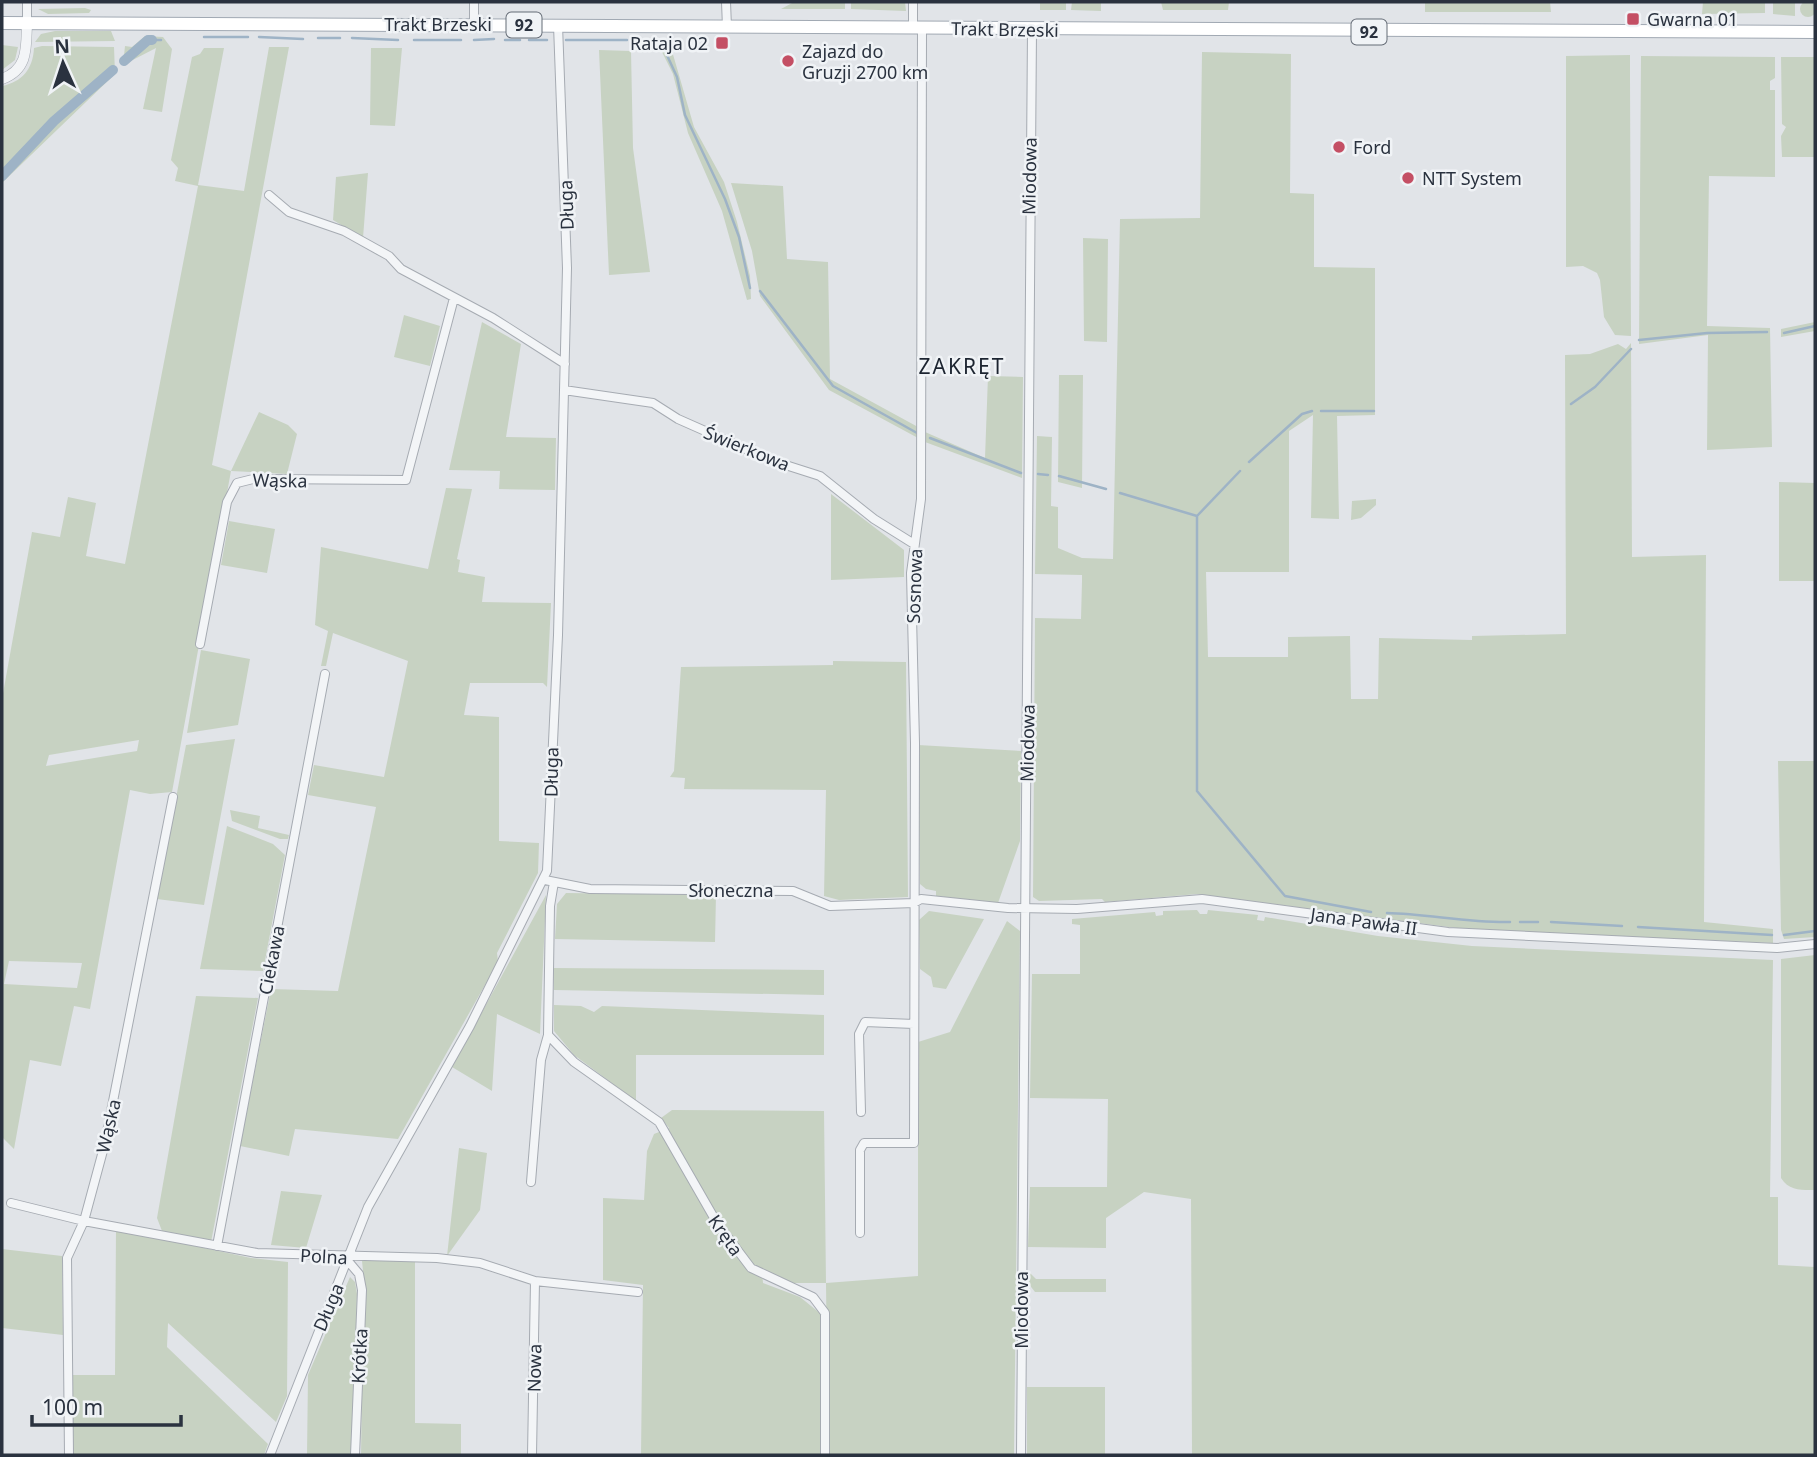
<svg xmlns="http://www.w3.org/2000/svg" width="1817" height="1457" font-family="'Noto Sans',sans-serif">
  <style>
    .green { fill: #c7d2c2; fill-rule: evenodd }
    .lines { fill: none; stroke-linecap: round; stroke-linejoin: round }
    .stream { stroke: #9eb3c6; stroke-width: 2.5 }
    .canal { stroke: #9eb3c6; stroke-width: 10 }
    .minor-casing { stroke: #a6abb2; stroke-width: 10 }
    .tertiary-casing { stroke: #a6abb2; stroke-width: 11 }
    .primary-casing { stroke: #a1a9b3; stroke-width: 14 }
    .minor { stroke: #f3f5f7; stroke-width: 8 }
    .tertiary { stroke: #f3f5f7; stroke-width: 10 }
    .primary { stroke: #fff; stroke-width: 12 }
    .poi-dot { fill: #c44f64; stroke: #f0f3f6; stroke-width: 2.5 }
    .labels { text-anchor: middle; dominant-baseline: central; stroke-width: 5; stroke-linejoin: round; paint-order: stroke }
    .shield { fill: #f0f3f6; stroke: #656c76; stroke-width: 2 }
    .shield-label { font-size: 16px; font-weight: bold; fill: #2a323f }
    .poi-label { font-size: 18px; fill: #2a323f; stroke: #f0f3f6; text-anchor: start }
    .street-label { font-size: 18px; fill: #2a323f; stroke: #f0f3f6 }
    .quarter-label { font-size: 21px; letter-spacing: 2px; fill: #1c2430; stroke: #f0f3f6 }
  </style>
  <rect width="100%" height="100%" fill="#e1e4e8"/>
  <path class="green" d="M1800 9a8 8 0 1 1 16 0a8 8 0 1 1-16 0Z
    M794 2H845V9H781Z
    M851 2H905L906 11 851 9Z
    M1040 2H1066V10H1040Z
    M1072 2H1101V11L1071 10Z
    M1161 2H1229L1228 10H1163Z
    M1425 2H1550L1551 12H1425Z
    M1703 2H1765V13L1702 14Z
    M1773 2H1795V16L1773 14Z
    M85 8 91 10 89 13 48 14 38 9Z
    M55 31H111L115 41 35 42 41 34Z
    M145 36 163 37 172 49 162 112 143 109 156 48 123 65 125 46 132 47Z
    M2 45 18 47 15 60 2 70Z
    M42 46 114 47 115 74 2 183V86C22 82 33 69 34 48Z
    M269 47H289L212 465 231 471 259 412 288 425 297 434 287 474 231 471 172 792 150 794 130 790 90 1009 74 1006 61 1066 30 1060 14 1149 2 1137V699L32 532 60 537 68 497 96 503 86 556 125 564 198 186 175 181 178 168 171 160 192 57 200 54 204 48H224L198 185 244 191ZM139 740 137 751 46 766 49 755ZM9 961 82 963 77 988 4 984Z
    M371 48H402L395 126 370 125Z
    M599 50 631 51 633 148 650 272 609 275Z
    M661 50 672 51 694 127 724 182 737 222 750 276 751 299 747 300 722 211 688 133 673 74Z
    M1202 52 1291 54 1290 193 1314 194V267L1375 268V415L1337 416 1339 519 1311 518 1313 415 1289 431V572H1206L1208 657H1288V637L1350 636 1351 699H1378L1379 638 1472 640V636L1566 634 1565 355 1590 354 1618 344 1626 349 1631 343 1632 557 1706 555 1704 922 1773 929V943L1472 930 1197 894 1105 902 1102 899 1039 901 1033 897 1035 618 1081 619 1082 581V575L1035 574 1037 436 1052 437 1051 506 1058 507V548L1082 558 1113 559 1120 219 1200 218Z
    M1630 55V79L1631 336 1615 335 1604 317 1600 280 1597 273 1583 266 1566 267V56Z
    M1641 56 1775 57V78L1770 81V90H1775V177L1709 176 1707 326 1770 328 1772 447 1707 450 1708 335 1639 344Z
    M1781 57H1815V157H1782L1781 136 1786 127 1782 124Z
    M368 173 363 238 333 220 336 177Z
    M731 183 783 186 787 259 828 262 830 379 918 427V438L829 390 760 296 752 251Z
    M1083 238 1108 239 1107 342 1084 341Z
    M404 315 440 326 430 366 394 357Z
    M482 322 521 344 506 437 556 438 555 490 499 489 500 471 449 470Z
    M1815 322V331L1781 337V329Z
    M1059 375H1083L1082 488 1058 482Z
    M988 376 1023 377 1022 478 925 442V432L985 458Z
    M1779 482 1815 483V581H1779Z
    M446 488 472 489 457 559 460 560 458 572 485 577 482 602 551 603 547 687 543 683H470L464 715 499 717V841L539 843 538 873 497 953 498 962 398 1139 295 1129 289 1156 240 1146 271 989 338 991 376 807 308 795 314 765 384 777 408 661 333 633 326 666H321L328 631 315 625 321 547 428 569Z
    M831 494 904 550V577L831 580Z
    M1376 499V505L1361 518 1351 520 1352 501Z
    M229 521 275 529 267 573 221 565Z
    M201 650 250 659 238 725 187 733Z
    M833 661 906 662 908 897 839 900 824 896 826 790 684 789 685 778 670 777 674 771 681 667 833 665Z
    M235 739 204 905 157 899 186 745Z
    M918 745 1021 751 1020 841 998 903 936 896V891L926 889 920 884Z
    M1778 761H1815V937L1784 939 1781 930Z
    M230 810 260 816 258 828 289 835 288 839H280L232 821Z
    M227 826 273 844 285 855 263 971 200 969Z
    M566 893 716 895 715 942 555 939 557 904Z
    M546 895 540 1034 497 1014 492 1091 452 1067Z
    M1197 910 1200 914H1207L1208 910 1258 915 1257 920 1264 921 1265 917 1378 936 1472 946 1773 960 1770 1197H1778V1265L1815 1267V1455H1192L1191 1199 1144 1192 1106 1218V1248L1028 1247 1030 1187H1107L1108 1099 1030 1098 1032 974H1080V925L1072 924V919L1155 912 1156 916 1163 915V911Z
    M929 911 984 919 946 989 933 987 931 977 920 969 919 920Z
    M1007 921 1020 931 1014 1455H828L826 1283H792L762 1271 763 1283 800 1297 821 1314V1455H641L643 1285 603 1280V1198L644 1200 647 1151 654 1134 669 1128 661 1118 672 1110 824 1111 826 1283 918 1276V1042L950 1032Z
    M1815 955V1190C1802 1190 1789 1191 1781 1178V959Z
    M553 968 824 970V995L554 990Z
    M196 996 258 998 211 1242 162 1231 157 1218Z
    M554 1005 581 1006 594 1012 602 1006 824 1015V1055H636V1101L574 1055 554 1031Z
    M459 1148 487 1153 480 1210 447 1256Z
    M281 1191 322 1195 306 1248 271 1245Z
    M116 1229 251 1258 288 1262 287 1396 276 1422 168 1323 167 1347 268 1444 264 1455H73L72 1375H115Z
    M2 1249 62 1256 63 1335 2 1328Z
    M362 1261H415V1423L461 1424V1455H361L363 1322 366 1299Z
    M1028 1271 1036 1279H1106V1292H1035L1028 1283Z
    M350 1277 355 1282 357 1294 352 1455H307L308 1375Z
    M1027 1387H1105V1455H1027Z"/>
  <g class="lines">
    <path class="stream" d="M204 37H248
      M259 37 303 39
      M318 38H340
      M352 38 398 40
      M152 40H161
      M414 40H461
      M474 40 494 39
      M505 40H520
      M529 40H547
      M566 40H627
      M642 41H658
      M666 53 677 77 685 115 725 199 739 237 750 288
      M760 291 833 386 917 433
      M1784 333 1815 326
      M1639 340 1707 333 1767 332
      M1571 404 1595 387 1631 349
      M1321 411H1374
      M930 438 1021 473
      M1249 462 1302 414 1312 411
      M1038 474 1048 475
      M1059 476 1106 489
      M1120 493 1197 516V791L1285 896 1371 912
      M1197 516 1240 471
      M1387 913C1428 914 1469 923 1510 922
      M1520 922H1538
      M1551 922 1622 926
      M1638 927 1772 935
      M1784 935 1815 931"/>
    <path class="canal" d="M124 61 148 40H152
      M2 176 54 121 113 70"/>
    <defs>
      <path id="minor" d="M27 2V22
        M726 2 727 27
        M913 2V29
        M474 25V2
        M269 195 289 212 344 231 389 256 401 269 493 318 565 364
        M564 390 653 403 678 419 773 461 820 476 874 519 914 544
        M200 644 227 502 237 483 253 479 406 480 454 298
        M545 880 590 889 793 891 830 906 914 903 921 899 1008 908 1077 909 1202 899 1448 932 1777 948 1815 944
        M554 882 550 906 548 1035 574 1062 659 1122 717 1223 751 1268 813 1297 825 1313V1455
        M861 1112 859 1034 865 1022 914 1024
        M531 1182 541 1060 548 1035
        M11 1203 84 1221 257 1253 437 1258 480 1263 535 1281 638 1292
        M860 1233V1150L864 1143H914L915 743 911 573 921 499 922 28
        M217 1246 325 674
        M348 1261 359 1274 362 1290 355 1455
        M69 1455 67 1258 84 1221 104 1147 173 797
        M270 1455 368 1207 470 1026 547 871 558 635 567 268 558 25
        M532 1455 535 1281
        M1021 1455 1032 30"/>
      <path id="tertiary" d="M2 79C29 69 26 47 27 22"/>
      <path id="primary" d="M2 23 1815 32"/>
    </defs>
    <use href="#minor" class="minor-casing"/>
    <use href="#tertiary" class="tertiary-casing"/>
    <use href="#primary" class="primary-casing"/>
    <use href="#minor" class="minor"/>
    <use href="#tertiary" class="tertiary"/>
    <use href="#primary" class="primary"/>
  </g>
  <g class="poi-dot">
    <rect x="1626" y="12" width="14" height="14" rx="3.5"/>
    <rect x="715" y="36" width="14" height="14" rx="3.5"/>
    <circle cx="788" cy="61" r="7"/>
    <circle cx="1339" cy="147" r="7"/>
    <circle cx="1408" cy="178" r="7"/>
  </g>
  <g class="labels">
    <g class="shield">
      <rect x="506.5" y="12.5" width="35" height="25" rx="5"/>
      <rect x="1351.5" y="19.5" width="35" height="25" rx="5"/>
    </g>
    <g class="shield-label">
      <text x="524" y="25">92</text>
      <text x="1369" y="32">92</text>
    </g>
    <g class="poi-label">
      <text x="1647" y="19">Gwarna 01</text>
      <text x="708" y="43" text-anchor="end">Rataja 02</text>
      <text x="802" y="51">Zajazd do<tspan x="802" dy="21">Gruzji 2700 km</tspan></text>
      <text x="1353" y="147">Ford</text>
      <text x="1422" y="178">NTT System</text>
    </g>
    <g class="street-label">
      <text x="438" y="24">Trakt Brzeski</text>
      <text transform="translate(1005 29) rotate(1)">Trakt Brzeski</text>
      <text transform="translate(1029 176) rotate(-89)">Miodowa</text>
      <text transform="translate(566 205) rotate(-92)">Długa</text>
      <text transform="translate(747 448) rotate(22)">Świerkowa</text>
      <text transform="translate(280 480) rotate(1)">Wąska</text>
      <text transform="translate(914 586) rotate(-88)">Sosnowa</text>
      <text transform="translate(1027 743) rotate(-89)">Miodowa</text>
      <text transform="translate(551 772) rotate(-89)">Długa</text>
      <text x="731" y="890">Słoneczna</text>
      <text transform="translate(1364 921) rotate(8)">Jana Pawła II</text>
      <text transform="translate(271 960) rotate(-79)">Ciekawa</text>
      <text transform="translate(108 1126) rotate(-77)">Wąska</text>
      <text transform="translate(726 1235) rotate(55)">Kręta</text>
      <text transform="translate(324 1256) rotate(3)">Polna</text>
      <text transform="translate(328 1307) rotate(-67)">Długa</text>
      <text transform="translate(1021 1310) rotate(-90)">Miodowa</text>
      <text transform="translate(359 1356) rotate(-87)">Krótka</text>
      <text transform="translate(534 1368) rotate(-89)">Nowa</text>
    </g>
    <g class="quarter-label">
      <text x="962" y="366">ZAKRĘT</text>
    </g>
  </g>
  <rect width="1817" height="1457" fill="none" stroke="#2a323f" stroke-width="7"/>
  <g transform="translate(63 63) rotate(357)" stroke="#f0f3f6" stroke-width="5" paint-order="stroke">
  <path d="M0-5L12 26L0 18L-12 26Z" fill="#2a323f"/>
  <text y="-10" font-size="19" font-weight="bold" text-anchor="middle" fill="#2a323f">N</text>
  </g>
  <path d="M32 1415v10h149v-10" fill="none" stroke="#2a323f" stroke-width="3.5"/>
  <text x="42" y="1415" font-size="21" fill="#2a323f" stroke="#f0f3f6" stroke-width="5" paint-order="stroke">100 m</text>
</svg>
